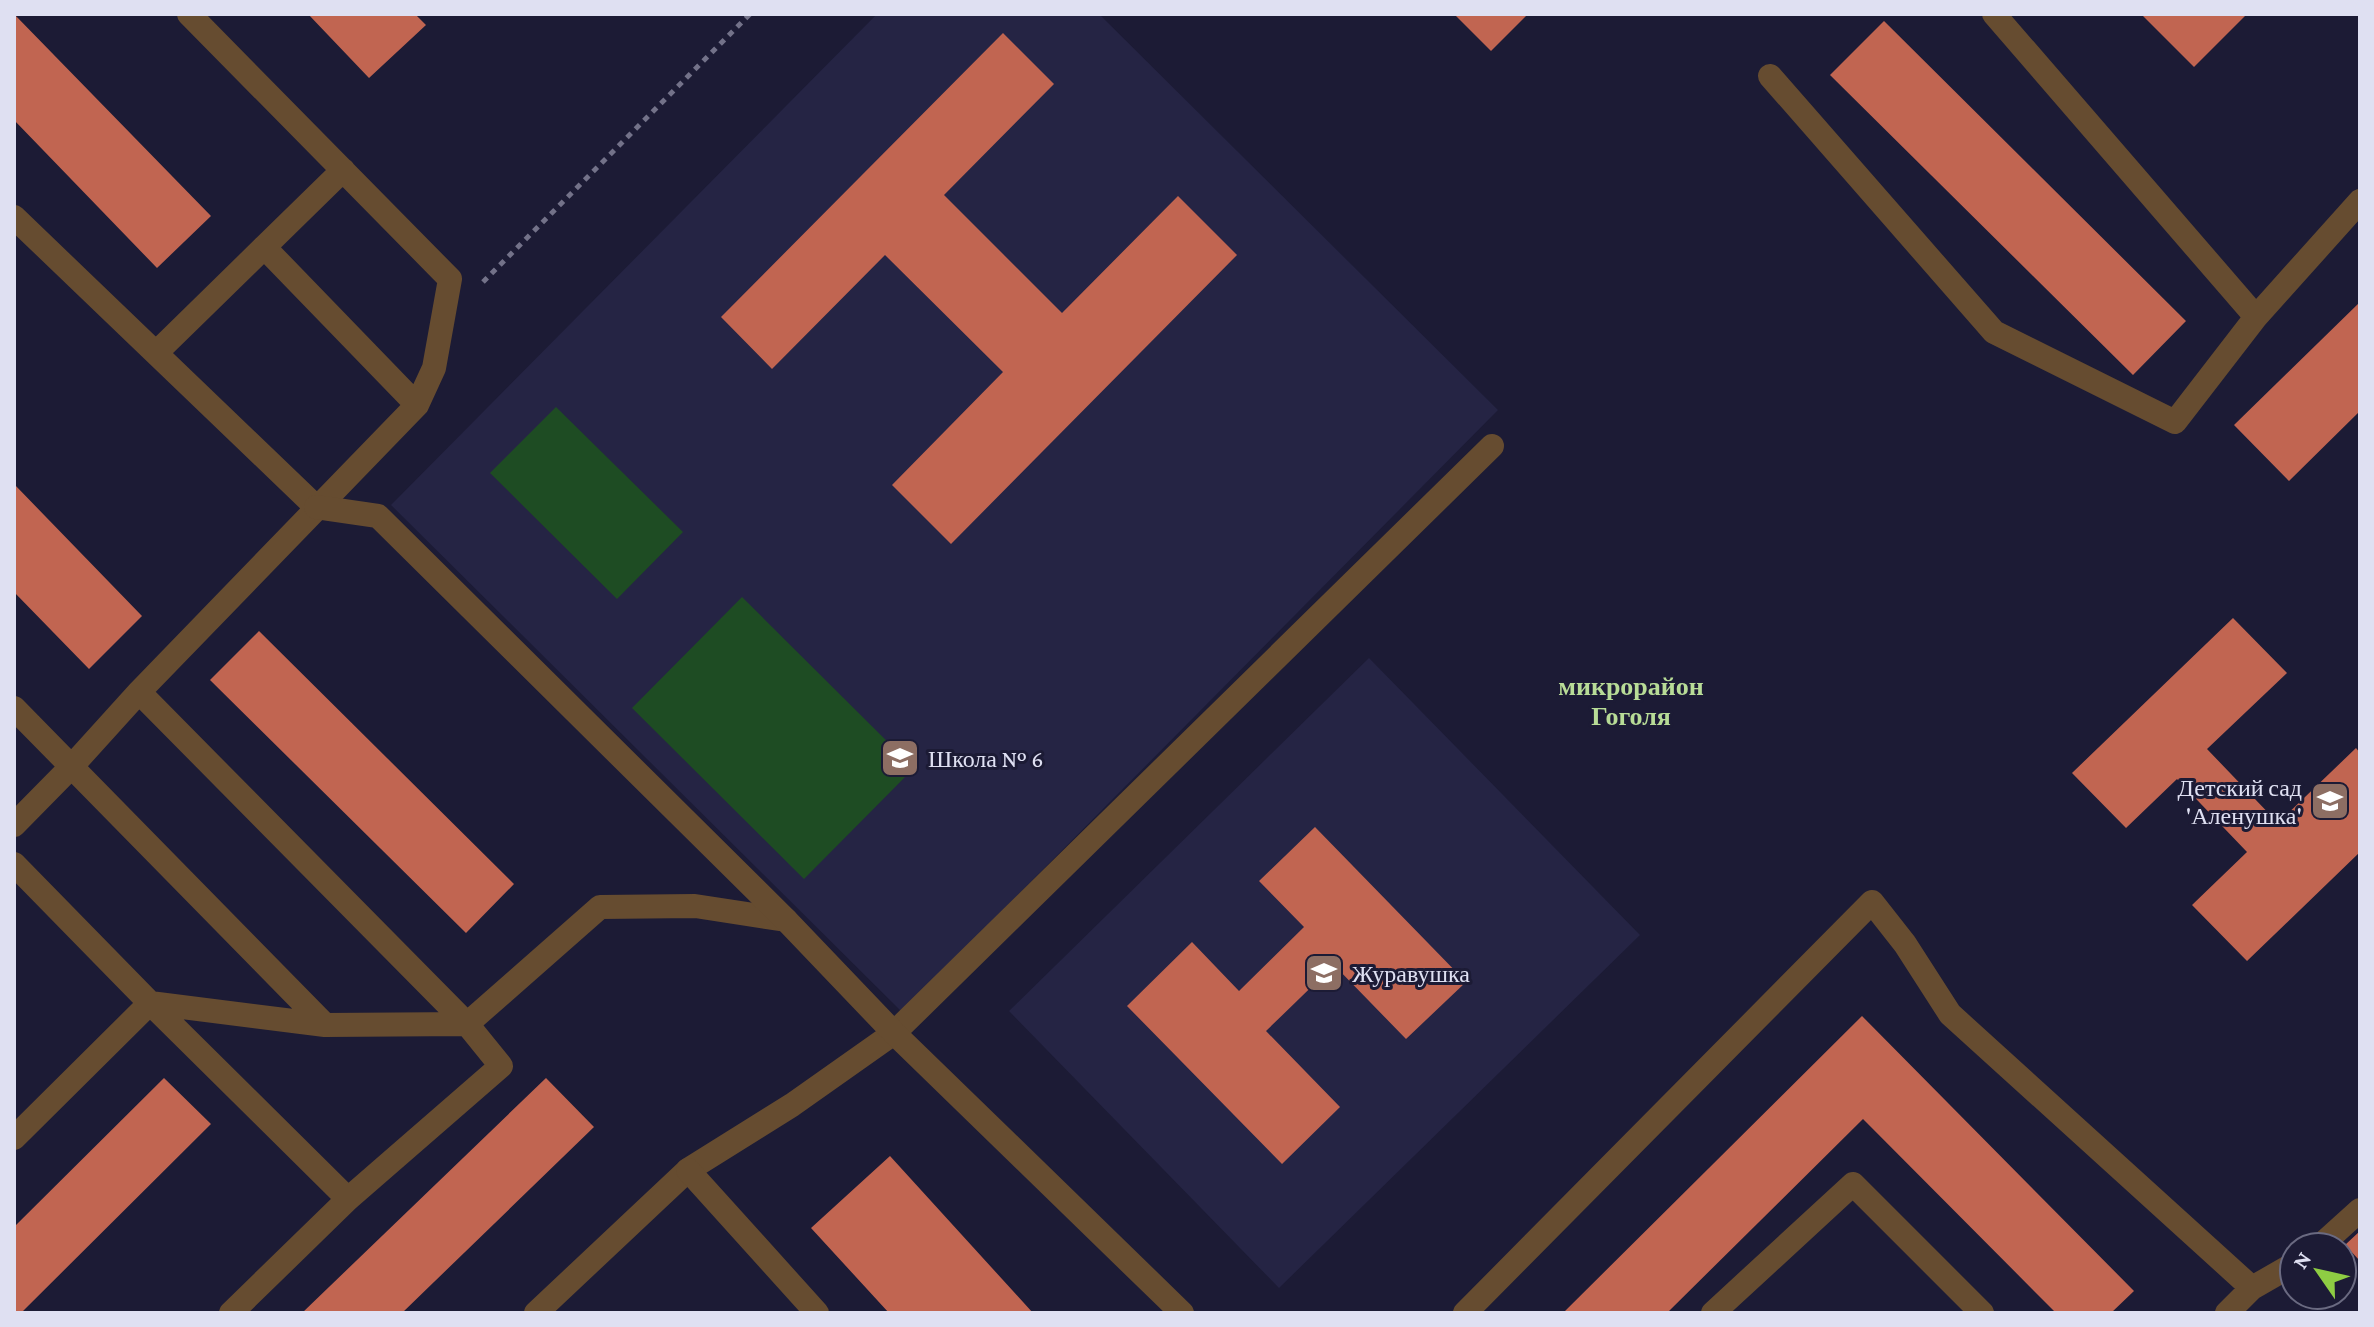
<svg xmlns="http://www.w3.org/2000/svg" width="2374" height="1327" font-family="'Crimson Pro',serif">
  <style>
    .built { fill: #252444 }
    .green { fill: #1e4c23 }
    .building { fill: #c16551 }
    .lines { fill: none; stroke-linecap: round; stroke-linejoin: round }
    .path { stroke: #737289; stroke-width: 5; stroke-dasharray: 6 6; stroke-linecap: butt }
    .lane { stroke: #664c30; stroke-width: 24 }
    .street { stroke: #664c30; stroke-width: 24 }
    .labels { text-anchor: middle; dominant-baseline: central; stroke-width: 6; stroke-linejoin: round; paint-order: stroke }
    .poi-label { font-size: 24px; fill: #dfe0f2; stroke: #1c1b35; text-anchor: start }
    .neighbourhood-label { font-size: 26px; font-weight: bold; fill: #b8dc97; stroke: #1c1b35 }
  </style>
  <rect width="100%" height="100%" fill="#1c1b35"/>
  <path class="built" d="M877 14H1099L1498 410 902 1012 391 505Z
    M1369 658 1640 935 1279 1288 1009 1011Z"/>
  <path class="green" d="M556 407 683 532 617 599 490 473Z
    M742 597 914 768 804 879 632 708Z"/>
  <path class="building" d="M14 14 211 216 157 268 14 120Z
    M308 14H415L426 25 369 78Z
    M1454 14H1528L1491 51Z
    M2141 14H2247L2194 67Z
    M1884 21 2186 321 2133 375 1830 75Z
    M1003 33 1054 84 944 195 1062 313 1178 196 1237 255 951 544 892 485 1003 372 885 255 772 369 721 317Z
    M2360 302V411L2289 481 2234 425Z
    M14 484 142 616 89 669 14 592Z
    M2233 618 2287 673 2207 749 2278 823 2356 748 2360 753V852L2247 961 2192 905 2247 852 2177 779 2126 828 2072 773Z
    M259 631 514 884 466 933 210 680Z
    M1315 827 1466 982 1406 1039 1334 965 1266 1031 1340 1107 1282 1164 1127 1006 1192 942 1239 991 1304 927 1259 881Z
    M1862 1016 2134 1291 2111 1313H2056L1863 1119 1667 1313H1563Z
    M164 1078 211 1124 21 1313H14V1227Z
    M546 1078 594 1127 402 1313H302Z
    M890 1156 1033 1313H889L811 1228Z
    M2360 1231V1261L2345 1245Z"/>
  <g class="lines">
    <path class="path" d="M483 282 750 14"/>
    <path class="lane" d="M189 14 450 279 434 368 417 405 139 692 467 1024 501 1066 348 1199 231 1313
      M1994 14 2256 317
      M1770 76 1994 332 2175 422 2256 317 2360 201
      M14 217 316 507
      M264 247 417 405
      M156 353 343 170
      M14 708 325 1025 467 1024 600 907 695 906 786 920
      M14 825 72 766 139 692
      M14 864 150 1003 325 1025
      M14 1138 150 1003 348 1199
      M2319 1247 2360 1210
      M536 1313 688 1170 792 1105 894 1033 1492 446
      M1465 1313 1872 902 1905 944 1950 1014 2252 1288
      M1713 1313 1853 1184 1982 1313
      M2227 1313 2252 1288 2294 1264"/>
    <path class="street" d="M316 507 378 516 786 920 894 1033 1182 1313
      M688 1170 817 1313"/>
  </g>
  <defs>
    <symbol id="school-square" viewBox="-11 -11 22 22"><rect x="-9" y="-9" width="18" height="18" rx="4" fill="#8d6e63" stroke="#1c1b35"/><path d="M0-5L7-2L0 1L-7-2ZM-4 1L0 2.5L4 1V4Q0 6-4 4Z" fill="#fff"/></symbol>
  </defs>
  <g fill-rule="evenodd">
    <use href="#school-square" x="878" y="736" width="44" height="44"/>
    <use href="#school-square" x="2308" y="779" width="44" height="44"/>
    <use href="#school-square" x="1302" y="951" width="44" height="44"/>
  </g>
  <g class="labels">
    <g class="poi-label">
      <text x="928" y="758">Школа № 6</text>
      <text x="2302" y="787" text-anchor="end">Детский сад<tspan x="2302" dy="28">'Аленушка'</tspan></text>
      <text x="1352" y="973">Журавушка</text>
    </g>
    <g class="neighbourhood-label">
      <text x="1631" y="686">микрорайон<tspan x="1631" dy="30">Гоголя</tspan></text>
    </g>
  </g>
  <rect width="2374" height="1327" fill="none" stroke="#dfe0f2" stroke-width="32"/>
  <g transform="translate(2318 1271) rotate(304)"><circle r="38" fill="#1c1b35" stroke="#6a6a81" stroke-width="2"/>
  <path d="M0-6L14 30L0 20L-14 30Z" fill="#8ecd43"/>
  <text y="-12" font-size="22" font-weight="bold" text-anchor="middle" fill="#dfe0f2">N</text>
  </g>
</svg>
